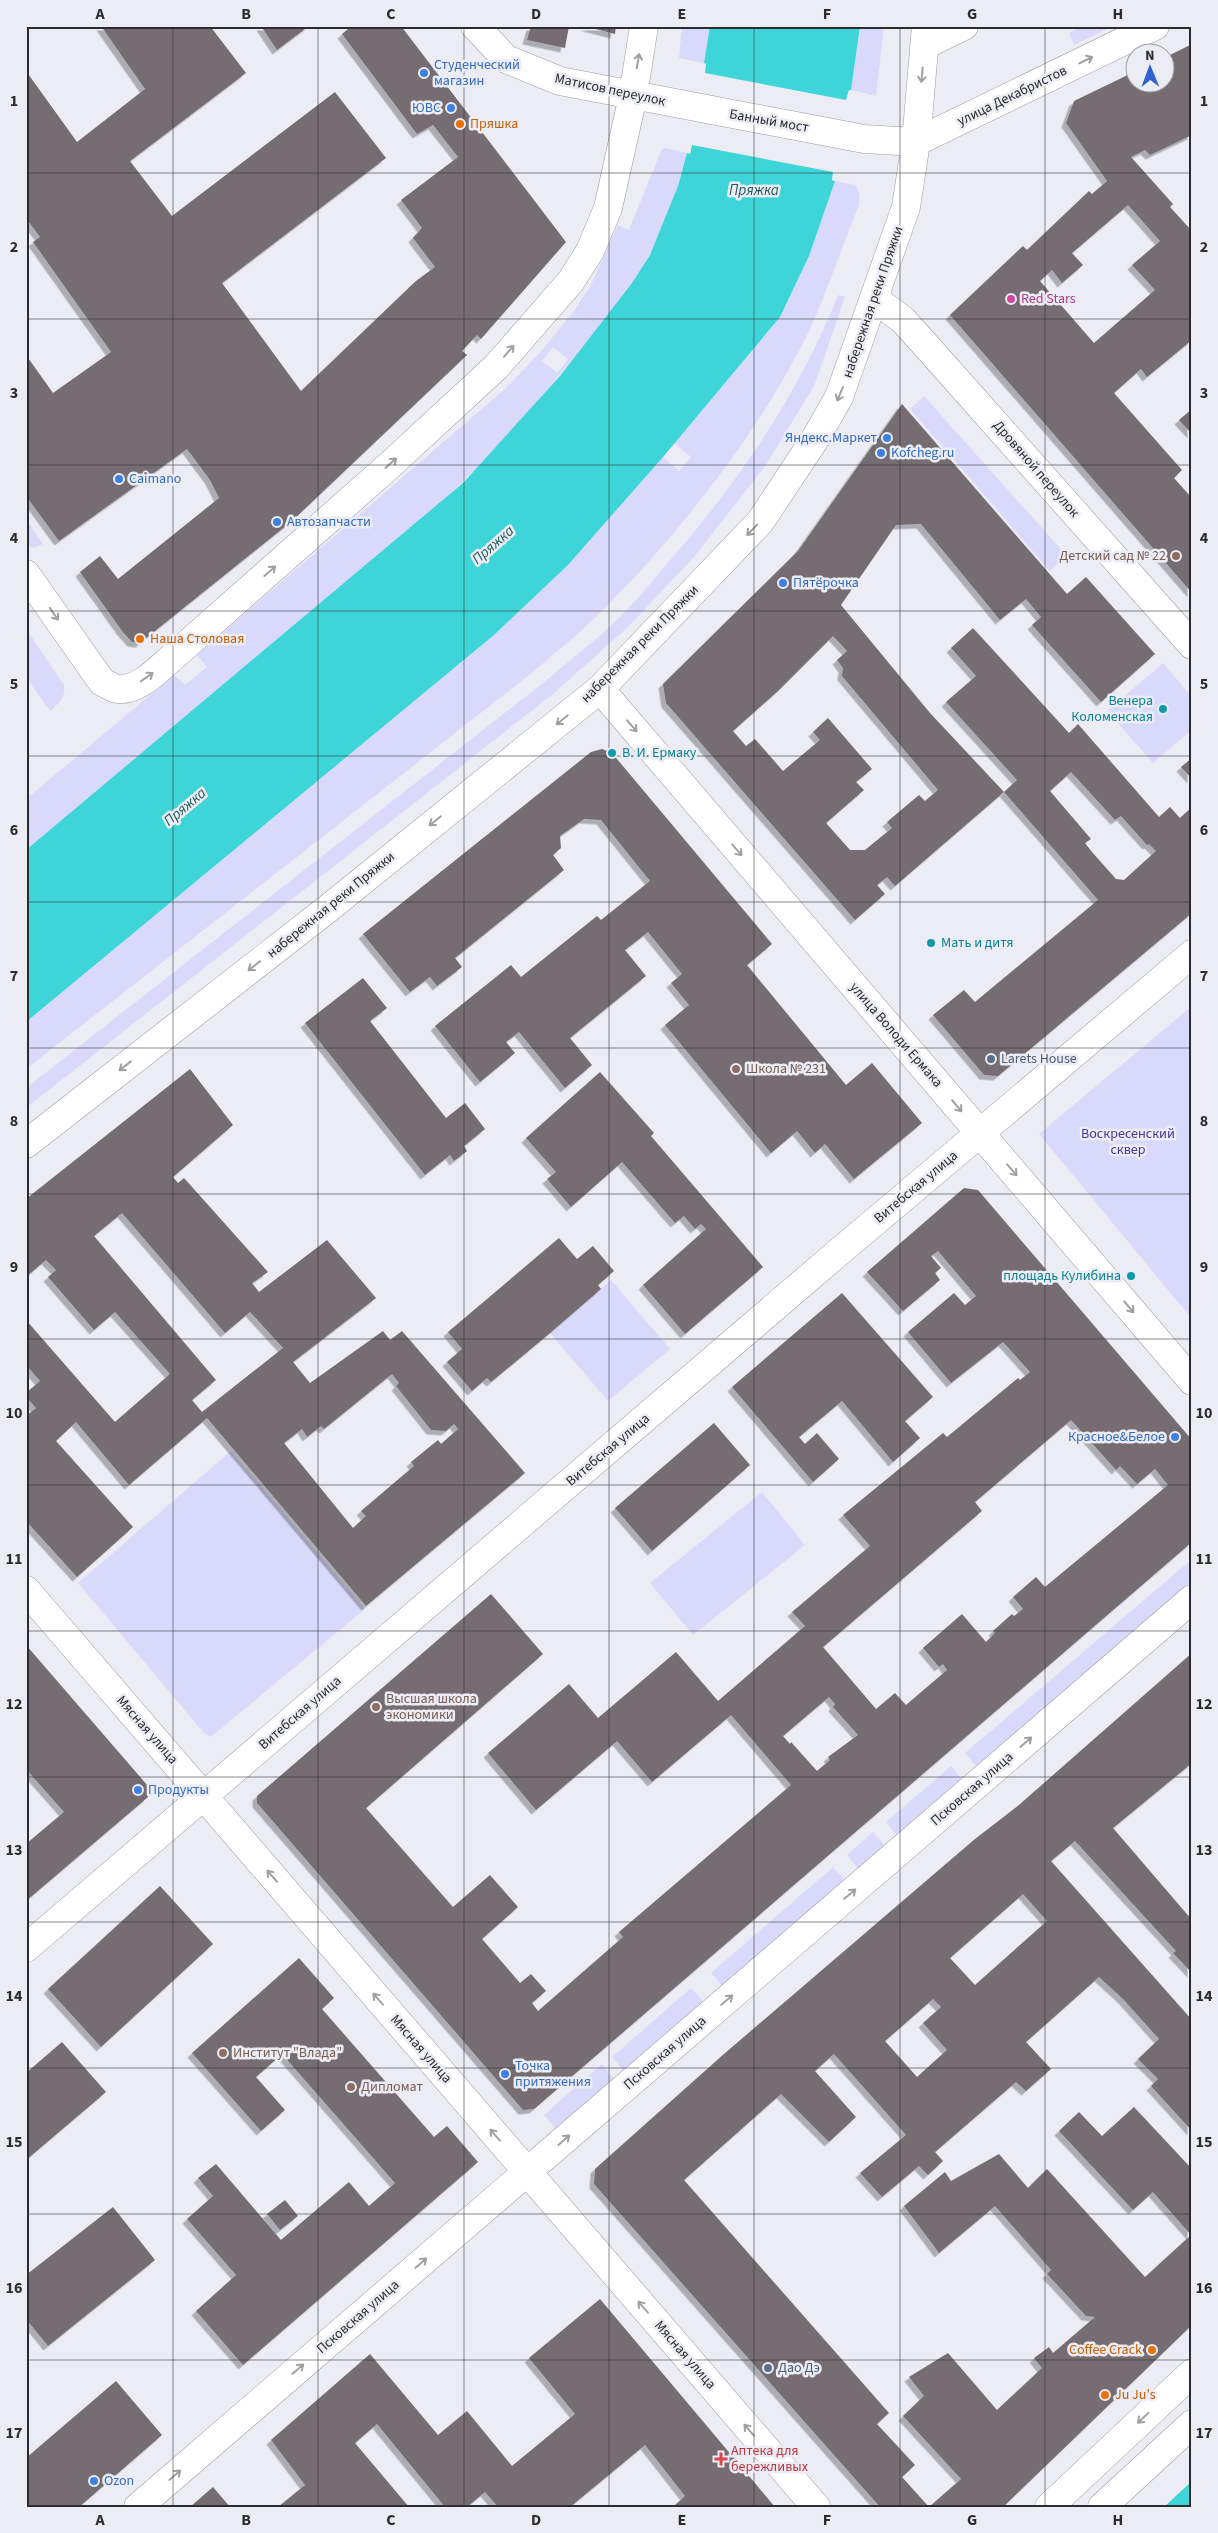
<svg xmlns="http://www.w3.org/2000/svg" width="1218" height="2533" font-family="'Source Sans 3',sans-serif">
  <style>
    .green { fill: #d9dafb; fill-rule: evenodd }
    .water { fill: #3ed5d8 }
    .pier { fill: #ebecf4 }
    .building { fill: #746d71; fill-rule: evenodd; filter: url(#shadow) }
    .lines { fill: none; stroke-linecap: round; stroke-linejoin: round }
    .street-casing { stroke: #9b9ba3; stroke-width: 29 }
    .secondary-casing { stroke: #9b9ba3; stroke-width: 29 }
    .primary-casing { stroke: #9b9ba3; stroke-width: 29 }
    .street { stroke: #fff; stroke-width: 28 }
    .secondary { stroke: #fff; stroke-width: 28 }
    .primary { stroke: #fff; stroke-width: 28 }
    .oneway { stroke: #a0a0a1 }
    .grid { fill: none; stroke: #2b2c2f; stroke-width: 1; stroke-opacity: 0.55 }
    .shop-dot { fill: #3f7fe0; stroke: #ebecf4; stroke-width: 2 }
    .food-dot { fill: #e8710a; stroke: #ebecf4; stroke-width: 2 }
    .hotel-dot { fill: #d1479c; stroke: #ebecf4; stroke-width: 2 }
    .education-dot { fill: #8d6e63; stroke: #ebecf4; stroke-width: 2 }
    .culture-dot { fill: #0f9aa8; stroke: #ebecf4; stroke-width: 2 }
    .service-dot { fill: #5c6f8a; stroke: #ebecf4; stroke-width: 2 }
    .health-dot { fill: #e0444e; stroke: #ebecf4; stroke-width: 2 }
    .labels { text-anchor: middle; dominant-baseline: central; stroke-width: 5; stroke-linejoin: round; paint-order: stroke }
    .shop-label { font-size: 14px; fill: #366cbe; stroke: #ebecf4; text-anchor: start }
    .street-label { font-size: 14px; fill: #2b2c2f; stroke: #ebecf4 }
    .food-label { font-size: 14px; fill: #c56008; stroke: #ebecf4; text-anchor: start }
    .hotel-label { font-size: 14px; fill: #b23c85; stroke: #ebecf4; text-anchor: start }
    .education-label { font-size: 14px; fill: #785e54; stroke: #ebecf4; text-anchor: start }
    .culture-label { font-size: 14px; fill: #0d838f; stroke: #ebecf4; text-anchor: end }
    .service-label { font-size: 14px; fill: #4e5e75; stroke: #ebecf4; text-anchor: start }
    .park-label { font-size: 14px; fill: #473798; stroke: #ebecf4 }
    .health-label { font-size: 14px; fill: #be3a42; stroke: #ebecf4; text-anchor: start }
    .water-label { font-size: 15px; font-style: italic; fill: #225e5f; stroke: #ebecf4 }
    .neatline { fill: none; stroke: #2b2c2f; stroke-width: 2 }
    .grid-label { font-size: 16px; text-anchor: middle; font-weight: bold; fill: #2b2c2f }
  </style>
  <defs>
    <filter id="shadow"><feDropShadow dx="-4.5" dy="4.5" stdDeviation="0" flood-color="#0004"/></filter>
  </defs>
  <rect width="100%" height="100%" fill="#ebecf4"/>
  <path class="green" d="M682 26H710L704 63 679 58Z
    M860 26H884L876 96 851 90Z
    M1083 26H1113L1074 45 1069 33Z
    M665 148 687 153C678 186 667 226 649 256 633 285 611 310 591 336 540 401 486 463 425 517L26 850V799L174 675 185 685 207 667 197 655 506 388 543 349 573 312 590 287 618 225 629 230 662 149ZM553 347 568 359 557 373 542 361Z
    M835 181 856 185 859 193V205C842 246 828 290 809 331 763 426 683 529 609 604 586 628 558 650 533 672L26 1069V1022L494 635 568 565 663 457 679 471 691 457 674 443 780 317 809 256Z
    M838 295 845 297 814 386 766 465 694 557 629 626 553 694 26 1108V1088L543 683C568 662 594 642 618 619 635 603 650 583 666 565 737 484 798 396 838 295Z
    M924 396 1067 556 1050 571 910 409Z
    M26 519 43 544 34 548 26 544Z
    M26 629 64 685C66 698 59 703 50 711L26 677Z
    M1163 663 1192 697V730L1153 763 1107 711Z
    M1192 1006V1319L1039 1134Z
    M611 1280 670 1349 608 1401 550 1333Z
    M231 1451 365 1609 211 1737 204 1733 78 1583Z
    M762 1492 805 1545 693 1635 650 1583Z
    M1192 1559V1584L978 1768 965 1753Z
    M951 1766 963 1781 898 1837 886 1822Z
    M873 1832 887 1848 860 1871 847 1855Z
    M833 1867 846 1882 724 1988 711 1973Z
    M691 1988 705 2003 625 2072 612 2057Z
    M602 2064 615 2080 557 2130 544 2115Z"/>
  <path class="water" d="M710 26H860L851 90H849L832 180 835 181 809 256 780 317 663 457 568 565 494 635 26 1022V850L463 483 560 376 632 283 650 255 678 186 687 153H690L706 64 704 63Z
    M1192 2481V2507H1164Z"/>
  <path class="pier" d="M702 63 706 64 705 73 846 100 849 90 854 91 851 93 836 173 835 178 837 181 832 180 833 172 692 145 690 154 685 152 688 151 703 66Z"/>
  <path class="building" d="M101 26H210L246 73 130 161 172 216 335 92 386 158 222 283 301 391 416 281 435 267 413 238 422 228 401 200 458 157 433 125 417 134 342 34 352 26H401L566 242 481 339 477 335 462 351 467 355 292 521 140 643 132 642 122 631 80 572 100 556 118 579 219 498 210 480 187 449 59 541 26 496V355L53 393 111 352 33 242 40 237 26 218V71L77 142 145 89Z
    M261 26H309L277 50Z
    M531 26H569L565 48 527 40Z
    M584 26H616L615 34Z
    M1192 44V135L1150 155 1145 150 1131 157 1173 204 1170 207 1192 231V340L1147 377 1141 369 1114 393 1182 470 1174 478 1192 498V593L950 315 1023 246 1027 250 1089 191 1092 194 1107 181 1066 123 1074 101 1136 71V82H1166V57ZM1128 205 1160 241 1132 265 1155 290 1094 343 1040 281 1052 270 1062 283 1083 265 1072 253Z
    M902 404 1067 594 1086 577 1155 654 1101 702 1032 625 1041 617 1026 599 1000 620 921 524 896 525 841 605 930 713 1004 792 895 886 887 877 877 885 885 894 855 920 666 703 663 684 798 551ZM833 636 847 651 837 660 843 668 842 676 938 790 925 801 919 795 887 822 892 828 865 850H850L826 823 864 790 856 782 872 769 828 718 813 732 820 740 783 771 755 739 746 746 733 731 778 691Z
    M1192 409V434L1179 420Z
    M973 628 1069 733 1078 724 1159 817 1170 807 1180 818 1192 807V913L998 1076 984 1075 933 1015 964 990 975 1002 1098 900 1004 792 1017 780 946 702 976 676 951 648ZM1071 772 1115 820 1121 816 1147 845 1149 844 1156 851 1124 880 1116 879 1092 852 1085 843 1091 839 1050 791Z
    M602 749 612 753 772 944 747 965 846 1085 872 1063 922 1123 854 1179 825 1144 815 1153 797 1131 771 1153 665 1025 689 1005 671 983 682 974 648 932 625 950 646 976 570 1038 592 1065 565 1088 519 1032 506 1042 515 1053 480 1082 435 1026 511 965 521 977 597 916 601 920 650 881 601 820 584 819 560 836 561 848 553 855 564 870 455 958 462 967 437 986 430 977 410 992 363 934 591 752Z
    M1192 758V779L1181 767Z
    M363 978 387 1008 370 1021 446 1118 465 1103 485 1129 464 1146 467 1151 454 1161 450 1155 425 1175 305 1023Z
    M190 1069 233 1125 173 1177 178 1183 184 1178 268 1272 252 1283 259 1292 327 1240 376 1298 293 1362 310 1383 383 1331 390 1340 402 1331 525 1473 366 1606 207 1418 129 1485 76 1422 56 1441 133 1527 77 1577 26 1521V1416L36 1408 26 1397V1393L40 1381 26 1365V1320L115 1422 170 1374 115 1312 94 1330 48 1277 56 1270 46 1260 26 1277V1199ZM122 1213 225 1333 250 1312 283 1348 202 1412 192 1400 216 1380 94 1236ZM392 1374 399 1383 396 1386 431 1430 446 1431 454 1424 458 1429 441 1444 438 1440 411 1462 414 1466 361 1511 366 1516 353 1528 284 1443 302 1429 307 1437 321 1426 324 1429Z
    M600 1072 654 1133 651 1136 763 1267 685 1334 643 1285 706 1229 701 1224 695 1229 684 1216 675 1223 622 1162 571 1207 547 1179 556 1172 526 1138Z
    M964 1188 978 1190 1192 1440V1542L534 2109 523 2110 257 1803V1796L491 1594 543 1654 366 1808 453 1907 490 1875 518 1907 482 1939 520 1983 531 1974 546 1991 532 2003 538 2011 553 1998 623 1937 619 1932 791 1785 731 1715 652 1782 617 1741 536 1810 488 1753 569 1684 598 1718 676 1652 718 1701 805 1626 792 1612 870 1546 843 1515 943 1433 947 1437 1018 1378 1020 1380 1030 1372 1003 1342 951 1383 908 1332 954 1293 965 1305 976 1296 938 1251 931 1256 941 1268 935 1273 940 1280 903 1311 867 1272ZM1071 1420 1116 1470 1120 1466 1137 1484 1155 1469 1168 1485 1045 1587 1036 1577 1013 1597 1023 1609 1014 1616 1012 1614 993 1631 995 1633 986 1642 962 1614 923 1648 939 1667 943 1664 947 1670 906 1705 895 1693 876 1709 823 1647 982 1511 975 1502ZM829 1697 835 1704 833 1707 858 1735 828 1757 830 1760 817 1771 791 1742 790 1744 783 1736Z
    M559 1238 577 1259 593 1246 614 1271 598 1285 601 1289 550 1333 491 1382 487 1378 472 1391 447 1362 462 1349 448 1332Z
    M842 1293 933 1397 905 1421 920 1438 893 1462 842 1401 799 1437 805 1444 817 1433 839 1459 813 1482 732 1387Z
    M714 1423 750 1465 652 1551 615 1508Z
    M26 1645 148 1786V1797L26 1901V1844L64 1812 26 1769Z
    M1192 1653V1763L1113 1828 1192 1920V1973L1173 1953 1176 1951 1075 1841 1051 1861 1192 2020V2131L1151 2086 1158 2079 1138 2059 1159 2039 1123 1999 1099 1977 1026 2042 1051 2069 1026 2091 1016 2082 935 2152 943 2161 928 2175 919 2166 882 2197 860 2173 906 2135 834 2054 815 2071 856 2117 829 2142 781 2094 684 2180 889 2413 877 2424 915 2465 902 2477 929 2507H880L594 2184 595 2169 724 2054 975 1839 1019 1805ZM1023 1894 1047 1921 975 1985 950 1958ZM933 1999 941 2007 923 2023 947 2050 917 2077 885 2041Z
    M160 1886 213 1944 101 2047 48 1989Z
    M299 1958 334 1998 322 2009 434 2137 447 2126 478 2162 243 2365 196 2311 236 2275 187 2219 213 2196 198 2178 216 2164 281 2240 349 2182 369 2206 395 2183 282 2054 256 2077 285 2110 261 2131 192 2053Z
    M62 2042 106 2092 26 2160V2073Z
    M1134 2107 1192 2169V2325L1003 2507H929L961 2479 903 2416 924 2396 909 2377 948 2353 997 2410 1042 2368 1034 2358 1049 2347 1053 2353 1095 2317 1086 2316 1047 2274 1051 2270 995 2206 939 2253 904 2206 945 2172 951 2181 999 2154 1028 2188 1047 2169 1145 2277 1191 2235 1153 2192 1133 2210 1059 2131 1079 2112 1102 2136Z
    M285 2200 298 2216 280 2230 267 2214Z
    M113 2207 155 2260 48 2346 26 2319V2275Z
    M600 2299 775 2507H673L685 2496 645 2445 570 2507H498L485 2492 467 2507H445L377 2424 355 2443 409 2507H278L305 2485 271 2440 370 2354 438 2435 467 2411 512 2466 575 2414 529 2358Z
    M116 2381 162 2435 79 2507H26V2458Z
    M213 2487 230 2507H190Z"/>
  <g class="lines">
    <defs>
      <path id="street" d="M475 26 506 59 560 81 864 139 916 142
        M875 299 903 320 930 350 1192 645
        M26 574 102 682C107 684 113 688 117 689 139 692 160 667 175 655L391 464 496 367 571 281 590 251 608 208 633 96 644 26
        M600 689 1192 1381
        M26 1590 816 2507
        M26 1948 833 1257 1192 954
        M138 2507 1192 1599"/>
      <path id="secondary" d="M925 45 964 26
        M916 142 1155 26
        M26 1144 325 911 600 689 760 522 815 439 839 397 906 207 916 142 926 26"/>
      <path id="primary" d="M1049 2507 1192 2373
        M1102 2507 1192 2424"/>
    </defs>
    <use href="#street" class="street-casing"/>
    <use href="#secondary" class="secondary-casing"/>
    <use href="#primary" class="primary-casing"/>
    <use href="#street" class="street"/>
    <use href="#secondary" class="secondary"/>
    <use href="#primary" class="primary"/>
  </g>
  <defs><path id="oneway-shaft" d="M-6 0H5M1.5-3L5.5 0L1.5 3" fill="none" stroke-width="1.6" stroke-linecap="round" stroke-linejoin="round" transform="scale(1.25)"/></defs>
  <g class="oneway">
    <use href="#oneway-shaft" transform="translate(1086 60) rotate(-26)"/>
    <use href="#oneway-shaft" transform="translate(638 61) rotate(-80)"/>
    <use href="#oneway-shaft" transform="translate(922 75) rotate(95)"/>
    <use href="#oneway-shaft" transform="translate(509 351) rotate(-49)"/>
    <use href="#oneway-shaft" transform="translate(840 394) rotate(113)"/>
    <use href="#oneway-shaft" transform="translate(391 463) rotate(-42)"/>
    <use href="#oneway-shaft" transform="translate(752 530) rotate(134)"/>
    <use href="#oneway-shaft" transform="translate(270 571) rotate(-41)"/>
    <use href="#oneway-shaft" transform="translate(54 614) rotate(55)"/>
    <use href="#oneway-shaft" transform="translate(147 677) rotate(-35)"/>
    <use href="#oneway-shaft" transform="translate(562 720) rotate(141)"/>
    <use href="#oneway-shaft" transform="translate(632 726) rotate(49)"/>
    <use href="#oneway-shaft" transform="translate(435 821) rotate(141)"/>
    <use href="#oneway-shaft" transform="translate(737 850) rotate(49)"/>
    <use href="#oneway-shaft" transform="translate(254 966) rotate(142)"/>
    <use href="#oneway-shaft" transform="translate(125 1066) rotate(142)"/>
    <use href="#oneway-shaft" transform="translate(957 1106) rotate(50)"/>
    <use href="#oneway-shaft" transform="translate(1012 1170) rotate(49)"/>
    <use href="#oneway-shaft" transform="translate(1129 1307) rotate(50)"/>
    <use href="#oneway-shaft" transform="translate(1026 1742) rotate(-41)"/>
    <use href="#oneway-shaft" transform="translate(272 1876) rotate(-131)"/>
    <use href="#oneway-shaft" transform="translate(850 1894) rotate(-40)"/>
    <use href="#oneway-shaft" transform="translate(378 1999) rotate(-131)"/>
    <use href="#oneway-shaft" transform="translate(727 2000) rotate(-40)"/>
    <use href="#oneway-shaft" transform="translate(495 2135) rotate(-131)"/>
    <use href="#oneway-shaft" transform="translate(564 2140) rotate(-41)"/>
    <use href="#oneway-shaft" transform="translate(421 2263) rotate(-41)"/>
    <use href="#oneway-shaft" transform="translate(643 2307) rotate(-131)"/>
    <use href="#oneway-shaft" transform="translate(298 2369) rotate(-41)"/>
    <use href="#oneway-shaft" transform="translate(1143 2418) rotate(137)"/>
    <use href="#oneway-shaft" transform="translate(749 2430) rotate(-131)"/>
    <use href="#oneway-shaft" transform="translate(175 2475) rotate(-41)"/>
  </g>
  <path class="grid" d="M173 26V2507M318 26V2507M464 26V2507M609 26V2507M754 26V2507M900 26V2507M1045 26V2507M26 173H1192M26 319H1192M26 465H1192M26 611H1192M26 756H1192M26 902H1192M26 1048H1192M26 1194H1192M26 1339H1192M26 1485H1192M26 1631H1192M26 1777H1192M26 1922H1192M26 2068H1192M26 2214H1192M26 2360H1192"/>
  <g class="shop-dot">
    <circle cx="424" cy="73" r="5"/>
    <circle cx="451" cy="108" r="5"/>
    <circle cx="887" cy="438" r="5"/>
    <circle cx="881" cy="453" r="5"/>
    <circle cx="119" cy="479" r="5"/>
    <circle cx="277" cy="522" r="5"/>
    <circle cx="783" cy="583" r="5"/>
    <circle cx="1175" cy="1437" r="5"/>
    <circle cx="138" cy="1790" r="5"/>
    <circle cx="505" cy="2074" r="5"/>
    <circle cx="94" cy="2481" r="5"/>
  </g>
  <g class="food-dot">
    <circle cx="460" cy="124" r="5"/>
    <circle cx="140" cy="639" r="5"/>
    <circle cx="1152" cy="2350" r="5"/>
    <circle cx="1105" cy="2395" r="5"/>
  </g>
  <circle class="hotel-dot" cx="1011" cy="299" r="5"/>
  <g class="education-dot">
    <circle cx="1176" cy="556" r="5"/>
    <circle cx="736" cy="1069" r="5"/>
    <circle cx="376" cy="1707" r="5"/>
    <circle cx="223" cy="2053" r="5"/>
    <circle cx="351" cy="2087" r="5"/>
  </g>
  <g class="culture-dot">
    <circle cx="1163" cy="709" r="5"/>
    <circle cx="612" cy="753" r="5"/>
    <circle cx="931" cy="943" r="5"/>
    <circle cx="1131" cy="1276" r="5"/>
  </g>
  <g class="service-dot">
    <circle cx="991" cy="1059" r="5"/>
    <circle cx="768" cy="2368" r="5"/>
  </g>
  <path class="health-dot" d="M718.5 2451.5h5v5h5v5h-5v5h-5v-5h-5v-5h5z"/>
  <g class="labels">
    <g class="shop-label">
      <text x="434" y="65">Студенческий<tspan x="434" dy="16">магазин</tspan></text>
      <text x="441" y="108" text-anchor="end">ЮВС</text>
      <text x="877" y="438" text-anchor="end">Яндекс.Маркет</text>
      <text x="891" y="453">Kofcheg.ru</text>
      <text x="129" y="479">Caimano</text>
      <text x="287" y="522">Автозапчасти</text>
      <text x="793" y="583">Пятёрочка</text>
      <text x="1165" y="1437" text-anchor="end">Красное&amp;Белое</text>
      <text x="148" y="1790">Продукты</text>
      <text x="515" y="2066">Точка<tspan x="515" dy="16">притяжения</tspan></text>
      <text x="104" y="2481">Ozon</text>
    </g>
    <g class="street-label">
      <text transform="translate(610 90) rotate(12)">Матисов переулок</text>
      <text transform="translate(1012 96) rotate(-26)">улица Декабристов</text>
      <text transform="translate(769 121) rotate(10)">Банный мост</text>
      <text transform="translate(873 302) rotate(-71)">набережная реки Пряжки</text>
      <text transform="translate(1036 469) rotate(49)">Дровяной переулок</text>
      <text transform="translate(640 644) rotate(-45)">набережная реки Пряжки</text>
      <text transform="translate(331 905) rotate(-39)">набережная реки Пряжки</text>
      <text transform="translate(896 1035) rotate(49)">улица Володи Ермака</text>
      <text transform="translate(916 1187) rotate(-40)">Витебская улица</text>
      <text transform="translate(608 1450) rotate(-40)">Витебская улица</text>
      <text transform="translate(300 1713) rotate(-41)">Витебская улица</text>
      <text transform="translate(147 1730) rotate(49)">Мясная улица</text>
      <text transform="translate(972 1789) rotate(-41)">Псковская улица</text>
      <text transform="translate(421 2049) rotate(49)">Мясная улица</text>
      <text transform="translate(665 2053) rotate(-41)">Псковская улица</text>
      <text transform="translate(358 2317) rotate(-41)">Псковская улица</text>
      <text transform="translate(685 2355) rotate(49)">Мясная улица</text>
    </g>
    <g class="food-label">
      <text x="470" y="124">Пряшка</text>
      <text x="150" y="639">Наша Столовая</text>
      <text x="1142" y="2350" text-anchor="end">Coffee Crack</text>
      <text x="1115" y="2395">Ju Ju's</text>
    </g>
    <g class="hotel-label">
      <text x="1021" y="299">Red Stars</text>
    </g>
    <g class="education-label">
      <text x="1166" y="556" text-anchor="end">Детский сад № 22</text>
      <text x="746" y="1069">Школа № 231</text>
      <text x="386" y="1699">Высшая школа<tspan x="386" dy="16">экономики</tspan></text>
      <text x="233" y="2053">Институт "Влада"</text>
      <text x="361" y="2087">Дипломат</text>
    </g>
    <g class="culture-label">
      <text x="1153" y="701">Венера<tspan x="1153" dy="16">Коломенская</tspan></text>
      <text x="622" y="753" text-anchor="start">В. И. Ермаку</text>
      <text x="941" y="943" text-anchor="start">Мать и дитя</text>
      <text x="1121" y="1276">площадь Кулибина</text>
    </g>
    <g class="service-label">
      <text x="1001" y="1059">Larets House</text>
      <text x="778" y="2368">Дао Дэ</text>
    </g>
    <g class="park-label">
      <text x="1128" y="1134">Воскресенский<tspan x="1128" dy="16">сквер</tspan></text>
    </g>
    <g class="health-label">
      <text x="731" y="2451">Аптека для<tspan x="731" dy="16">бережливых</tspan></text>
    </g>
    <g class="water-label">
      <text x="754" y="190">Пряжка</text>
      <text transform="translate(493 545) rotate(-41)">Пряжка</text>
      <text transform="translate(185 807) rotate(-40)">Пряжка</text>
    </g>
  </g>
  <rect width="1218" height="2533" fill="none" stroke="#ebecf4" stroke-width="55"/>
  <g transform="translate(1150 68) rotate(359)"><circle r="24" fill="#ebecf4" stroke="#9e9fa5"/>
  <path d="M0-4L9 19L0 12L-9 19Z" fill="#3161d0"/>
  <text y="-8" font-size="14" font-weight="bold" text-anchor="middle" fill="#2b2c2f">N</text>
  </g>
  <rect x="28" y="28" width="1162" height="2478" class="neatline"/>
  <g class="grid-label">
    <text x="100" y="19">A</text>
    <text x="246" y="19">B</text>
    <text x="391" y="19">C</text>
    <text x="536" y="19">D</text>
    <text x="682" y="19">E</text>
    <text x="827" y="19">F</text>
    <text x="972" y="19">G</text>
    <text x="1118" y="19">H</text>
    <text x="14" y="106">1</text>
    <text x="1204" y="106">1</text>
    <text x="14" y="252">2</text>
    <text x="1204" y="252">2</text>
    <text x="14" y="398">3</text>
    <text x="1204" y="398">3</text>
    <text x="14" y="543">4</text>
    <text x="1204" y="543">4</text>
    <text x="14" y="689">5</text>
    <text x="1204" y="689">5</text>
    <text x="14" y="835">6</text>
    <text x="1204" y="835">6</text>
    <text x="14" y="981">7</text>
    <text x="1204" y="981">7</text>
    <text x="14" y="1126">8</text>
    <text x="1204" y="1126">8</text>
    <text x="14" y="1272">9</text>
    <text x="1204" y="1272">9</text>
    <text x="14" y="1418">10</text>
    <text x="1204" y="1418">10</text>
    <text x="14" y="1564">11</text>
    <text x="1204" y="1564">11</text>
    <text x="14" y="1709">12</text>
    <text x="1204" y="1709">12</text>
    <text x="14" y="1855">13</text>
    <text x="1204" y="1855">13</text>
    <text x="14" y="2001">14</text>
    <text x="1204" y="2001">14</text>
    <text x="14" y="2147">15</text>
    <text x="1204" y="2147">15</text>
    <text x="14" y="2293">16</text>
    <text x="1204" y="2293">16</text>
    <text x="14" y="2438">17</text>
    <text x="1204" y="2438">17</text>
    <text x="100" y="2525">A</text>
    <text x="246" y="2525">B</text>
    <text x="391" y="2525">C</text>
    <text x="536" y="2525">D</text>
    <text x="682" y="2525">E</text>
    <text x="827" y="2525">F</text>
    <text x="972" y="2525">G</text>
    <text x="1118" y="2525">H</text>
  </g>
</svg>
